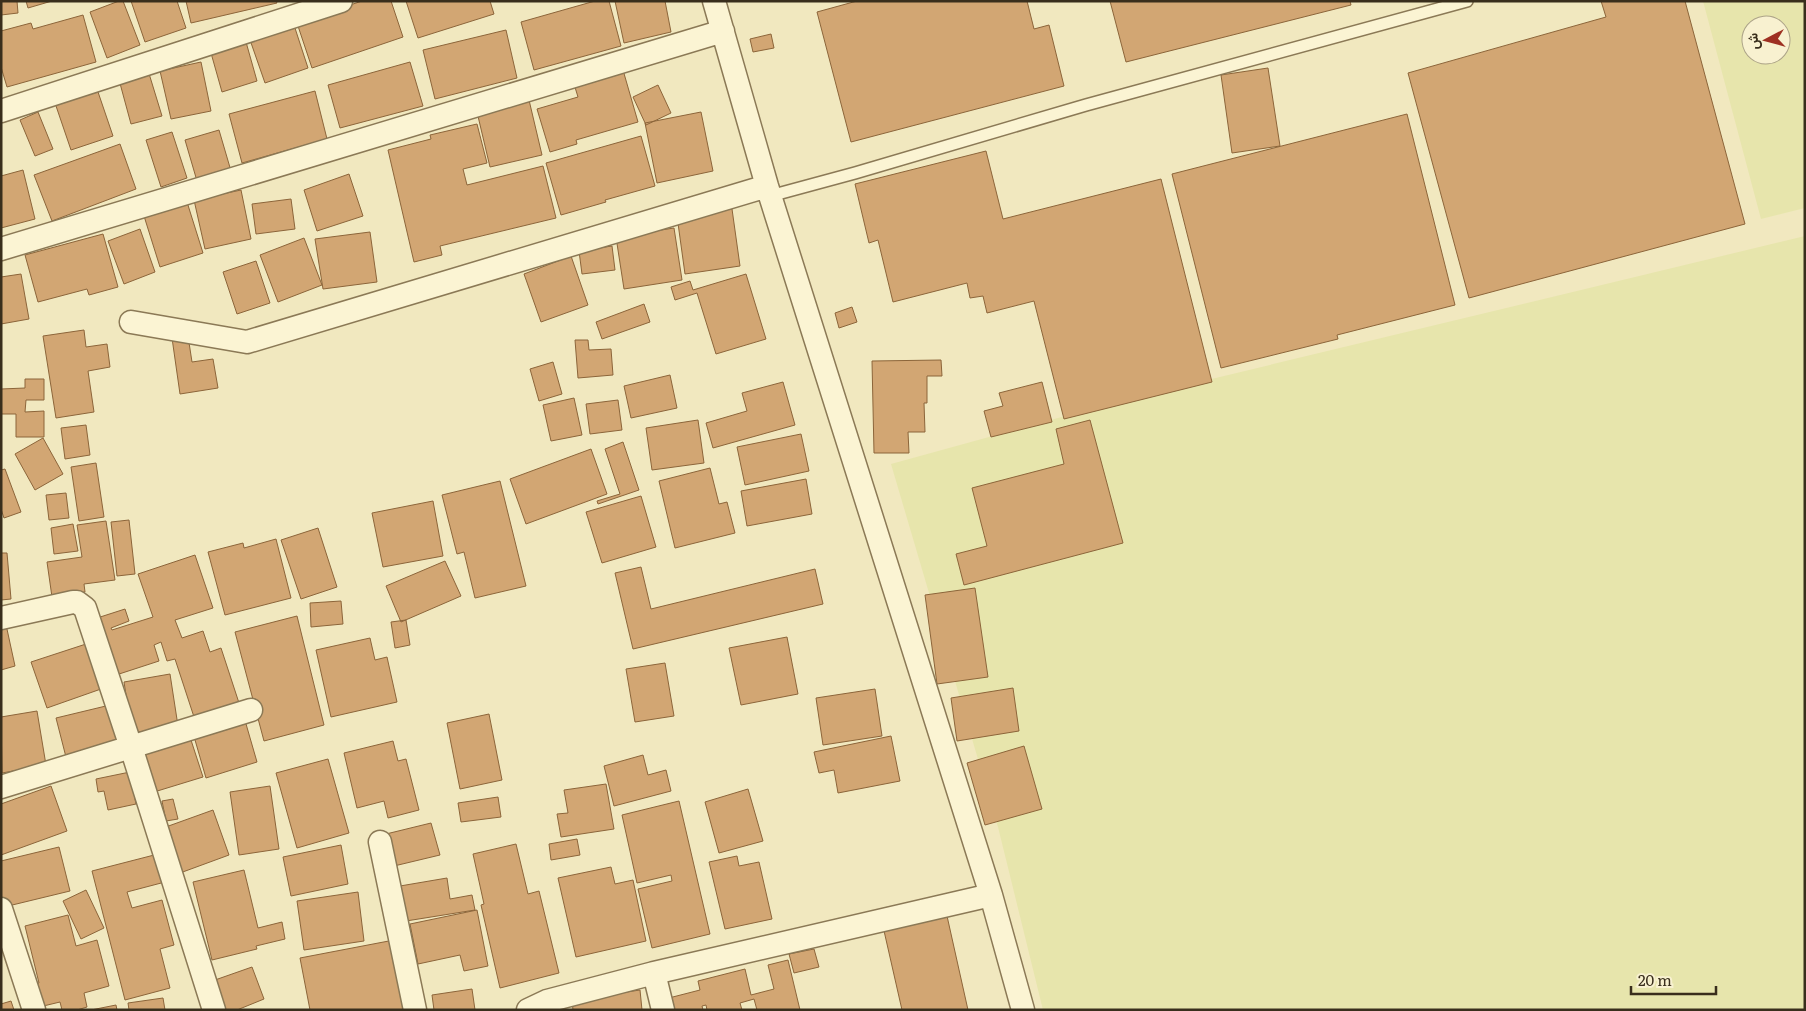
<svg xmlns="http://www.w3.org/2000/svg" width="1806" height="1011" font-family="Literata,Vazirmatn,serif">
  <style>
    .farmland { fill: #e7e5ac; fill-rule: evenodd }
    .building { fill: #d2a673; stroke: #8c653a }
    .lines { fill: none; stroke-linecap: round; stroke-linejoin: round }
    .lane-casing { stroke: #8b7956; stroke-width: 14 }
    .street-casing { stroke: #8b7956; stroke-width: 25 }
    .lane { stroke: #fbf4d3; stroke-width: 11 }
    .street { stroke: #fbf4d3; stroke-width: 22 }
  </style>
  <rect width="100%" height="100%" fill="#f1e8bf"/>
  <path class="farmland" d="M1703 1H1805V208L1761 219ZM1751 25H1781V55H1751Z
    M1805 236V1010H1043L998 827 891 464 1120 401Z"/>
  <path class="building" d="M1 1H17L18 13 1 15Z
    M26 1H52L28 8Z
    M119 1H123L140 45 107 58 90 12Z
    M131 1H177L186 28 145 42Z
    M186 1H276L277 3 191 23Z
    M362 1H391L403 37 312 68 297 23Z
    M406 1H490L494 14 418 38Z
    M595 1H609L621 46 534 70 521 22Z
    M615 1H665L671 32 624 43Z
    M857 1H1027L1034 29 1049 25 1064 86 851 142 817 12Z
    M1110 1H1350L1351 5 1126 62Z
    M1601 1H1685L1745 224 1469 298 1408 73 1606 17Z
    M83 15 96 62 7 87 1 67V31L31 23 33 29Z
    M293 22 308 68 265 83 249 37Z
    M506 30 517 78 435 99 423 50Z
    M771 34 774 48 753 52 750 39Z
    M246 42 257 81 222 92 211 53Z
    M201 62 211 111 171 119 160 71Z
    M410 62 423 106 340 128 328 85Z
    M147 67 162 116 131 124 118 76Z
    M1268 68 1280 146 1232 153 1221 75Z
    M623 70 638 122 576 140 577 144 550 152 537 109 578 97 574 84Z
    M658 85 671 113 646 125 633 97Z
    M97 89 113 136 71 150 55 103Z
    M315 91 327 139 242 163 229 114Z
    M529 100 542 155 490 167 477 112Z
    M38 112 53 149 35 156 20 120Z
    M701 112 713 171 657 183 645 123Z
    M1407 114 1455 305 1337 335 1338 339 1221 368 1172 174Z
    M477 124 487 163 463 169 467 185 543 166 556 218 440 246 442 255 414 262 388 150 431 139 430 135Z
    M219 130 231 171 197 181 185 140Z
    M172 132 187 178 161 187 146 140Z
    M641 136 655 186 605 200 606 202 561 215 546 163Z
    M120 144 136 189 52 221 34 175Z
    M986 151 1003 219 1161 179 1212 382 1064 419 1034 301 987 313 983 296 970 298 967 283 893 302 878 240 869 243 855 184Z
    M23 170 35 219 1 228V176Z
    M349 174 363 216 317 231 304 190Z
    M241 190 251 239 205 249 194 200Z
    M291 199 295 229 256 234 252 204Z
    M187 202 203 253 160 267 144 216Z
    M732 209 740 266 685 274 677 216Z
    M674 228 682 280 624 289 616 237Z
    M140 229 155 272 124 284 108 241Z
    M370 232 377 282 323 289 315 239Z
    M103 234 118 287 89 295 87 289 38 302 25 255Z
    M304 238 322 285 278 302 260 255Z
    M612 246 615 270 582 274 579 251Z
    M571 256 588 305 541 322 524 274Z
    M256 261 270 303 237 314 223 272Z
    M21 274 29 319 1 324V277Z
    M746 274 766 339 716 354 697 293 675 300 671 287 690 281 693 290Z
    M644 304 650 322 602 339 596 322Z
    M852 307 857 322 839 328 835 313Z
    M84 330 86 347 107 344 110 367 88 371 94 412 56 418 43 336Z
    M188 336 192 362 213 359 218 388 180 394 172 338Z
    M575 340H588L589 350 611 349 613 375 578 378Z
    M941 360 942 376H927V403H924L925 432H908L909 453H874L872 361Z
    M553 362 562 394 539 401 530 369Z
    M670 375 677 408 631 418 624 386Z
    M25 379H44V400H26L25 412 44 411V437H16V414H1V389L25 388Z
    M783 382 795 425 713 448 706 423 747 411 742 393Z
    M1042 382 1052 422 991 437 984 411 1003 406 999 393Z
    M574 398 582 435 551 441 543 405Z
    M618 400 622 430 590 434 586 404Z
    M698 420 704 463 652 470 646 428Z
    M1090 420 1123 543 964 585 956 554 987 546 972 488 1064 464 1056 429Z
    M86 425 90 455 65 459 61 428Z
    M801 434 809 471 745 485 737 447Z
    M43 438 63 474 35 490 15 454Z
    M623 442 639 490 598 504 597 501 620 494 605 449Z
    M591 449 607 494 526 524 510 479Z
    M96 463 104 517 79 521 71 467Z
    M710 468 719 504 727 502 735 533 675 548 659 481Z
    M5 469 21 512 4 518 1 509V470Z
    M806 479 812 514 747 526 741 491Z
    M500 481 526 586 475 598 464 552 457 554 442 495Z
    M66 493 69 518 49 520 46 495Z
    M641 496 656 547 602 563 586 512Z
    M433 501 443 556 383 567 372 513Z
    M129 520 135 574 117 576 111 522Z
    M106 521 115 580 84 584 85 592 52 597 47 562 82 557 77 525Z
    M73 524 78 551 54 554 51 528Z
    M318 528 337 587 301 599 281 540Z
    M276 539 291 598 225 615 208 552 243 543 244 548Z
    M1 553H7L11 599 1 600Z
    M195 555 213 608 175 620 182 638 203 631 210 652 221 648 240 706 195 720 175 659 167 661 161 642 154 645 159 661 113 676 94 619 125 609 129 621 111 628 112 630 153 617 138 574Z
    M445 561 461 596 401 622 386 586Z
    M641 567 651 609 815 569 823 604 633 649 615 573Z
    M975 588 988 677 937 684 925 595Z
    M341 601 343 624 311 627 310 603Z
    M297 616 324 725 264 741 235 632Z
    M5 620 15 666 1 670V621Z
    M406 620 410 645 395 648 391 622Z
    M787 637 798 694 741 705 729 648Z
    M370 638 375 660 387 657 397 702 331 717 316 650Z
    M86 644 101 689 47 708 31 662Z
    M665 663 674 716 635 722 626 669Z
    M170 674 178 726 132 733 124 682Z
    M1013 688 1019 731 957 741 951 698Z
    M875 689 882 736 823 745 816 698Z
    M110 705 121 749 67 761 56 718Z
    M37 711 46 765 2 773 1 717Z
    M489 714 502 780 460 789 447 723Z
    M244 717 257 762 206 778 193 733Z
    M891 736 900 781 838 793 834 770 819 773 814 752Z
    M190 737 203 777 154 792 141 753Z
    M393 741 398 761 406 759 419 810 388 818 384 801 357 808 344 753Z
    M1024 746 1042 809 985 825 967 763Z
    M643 755 648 775 666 770 671 791 614 806 604 766Z
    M328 759 349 833 297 848 276 773Z
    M130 772 136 804 108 810 104 791 98 792 96 779Z
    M606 784 614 829 561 837 557 814 568 813 564 790Z
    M51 786 67 831 1 855V804Z
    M270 786 279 849 239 855 230 792Z
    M748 789 763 841 719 853 705 802Z
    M498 797 501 817 461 822 458 803Z
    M173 799 178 819 166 821 162 801Z
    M679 801 710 934 652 948 638 889 672 881 671 875 637 883 622 815Z
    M213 810 229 855 180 873 163 828Z
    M431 823 440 855 394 866 386 834Z
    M577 839 580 855 551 860 549 844Z
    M516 844 528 894 539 891 559 973 500 988 481 905 484 904 473 854Z
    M341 845 348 884 291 896 283 857Z
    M59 847 70 891 4 907 1 894V861Z
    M158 854 165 882 127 892 132 908 162 900 174 945 160 949 170 988 125 1000 92 871Z
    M737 856 739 866 759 862 772 919 725 929 709 862Z
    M611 867 615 884 633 880 646 941 576 957 558 878Z
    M244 870 258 928 282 922 285 939 256 946 257 949 212 960 193 882Z
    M447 878 450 899 472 895 475 910 406 921 400 886Z
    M86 890 104 928 81 939 63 901Z
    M358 892 364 941 304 950 297 901Z
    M945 907 968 1010H902L882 922Z
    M477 910 488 966 464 971 460 955 418 964 410 924Z
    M68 915 76 946 97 940 109 986 84 993 87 1007 77 1010H62L60 1002 35 1008 29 985 39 983 25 926Z
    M394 940 407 1010H310L300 958Z
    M814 949 819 967 794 973 789 954Z
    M788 960 800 1010H757L754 999 740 1003 742 1010H707L706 1005 702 1006 703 1010H668L665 999 700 990 698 981 745 969 751 995 774 989 768 965Z
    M252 967 264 999 237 1010H226L215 980Z
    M472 989 475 1010H434L432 995Z
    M640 990 642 1010H573L572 1000Z
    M163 998 165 1010H129L128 1003Z
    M11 1001 14 1010H1V1004Z
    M116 1005 117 1010H91Z"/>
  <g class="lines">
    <defs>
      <path id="lane" d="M770 196 855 173 1086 105 1467 1"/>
      <path id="street" d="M714 1 767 186 991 895 1023 1010
        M1 111 341 1
        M1 249 723 31
        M131 322 247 342 767 186
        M1 618 73 602H77L85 608 131 747 214 1010
        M1 787 251 710
        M380 842 415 1010
        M1 909 34 1010
        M654 973 663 1010
        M528 1010 547 1001 654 973 991 895"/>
    </defs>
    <use href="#lane" class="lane-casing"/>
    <use href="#street" class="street-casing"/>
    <use href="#lane" class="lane"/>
    <use href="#street" class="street"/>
  </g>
  <rect width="1806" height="1011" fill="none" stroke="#392e1c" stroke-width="5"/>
  <g transform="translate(1766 40) rotate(264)"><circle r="24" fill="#f8f1d0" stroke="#aca388"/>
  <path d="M0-4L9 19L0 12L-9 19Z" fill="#9e3022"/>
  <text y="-8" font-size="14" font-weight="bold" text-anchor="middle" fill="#392e1c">ش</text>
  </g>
  <path d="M1631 986v8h85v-8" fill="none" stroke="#392e1c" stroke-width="2.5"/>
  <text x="1638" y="986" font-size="15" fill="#392e1c" stroke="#f8f1d0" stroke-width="4" paint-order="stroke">20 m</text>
</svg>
